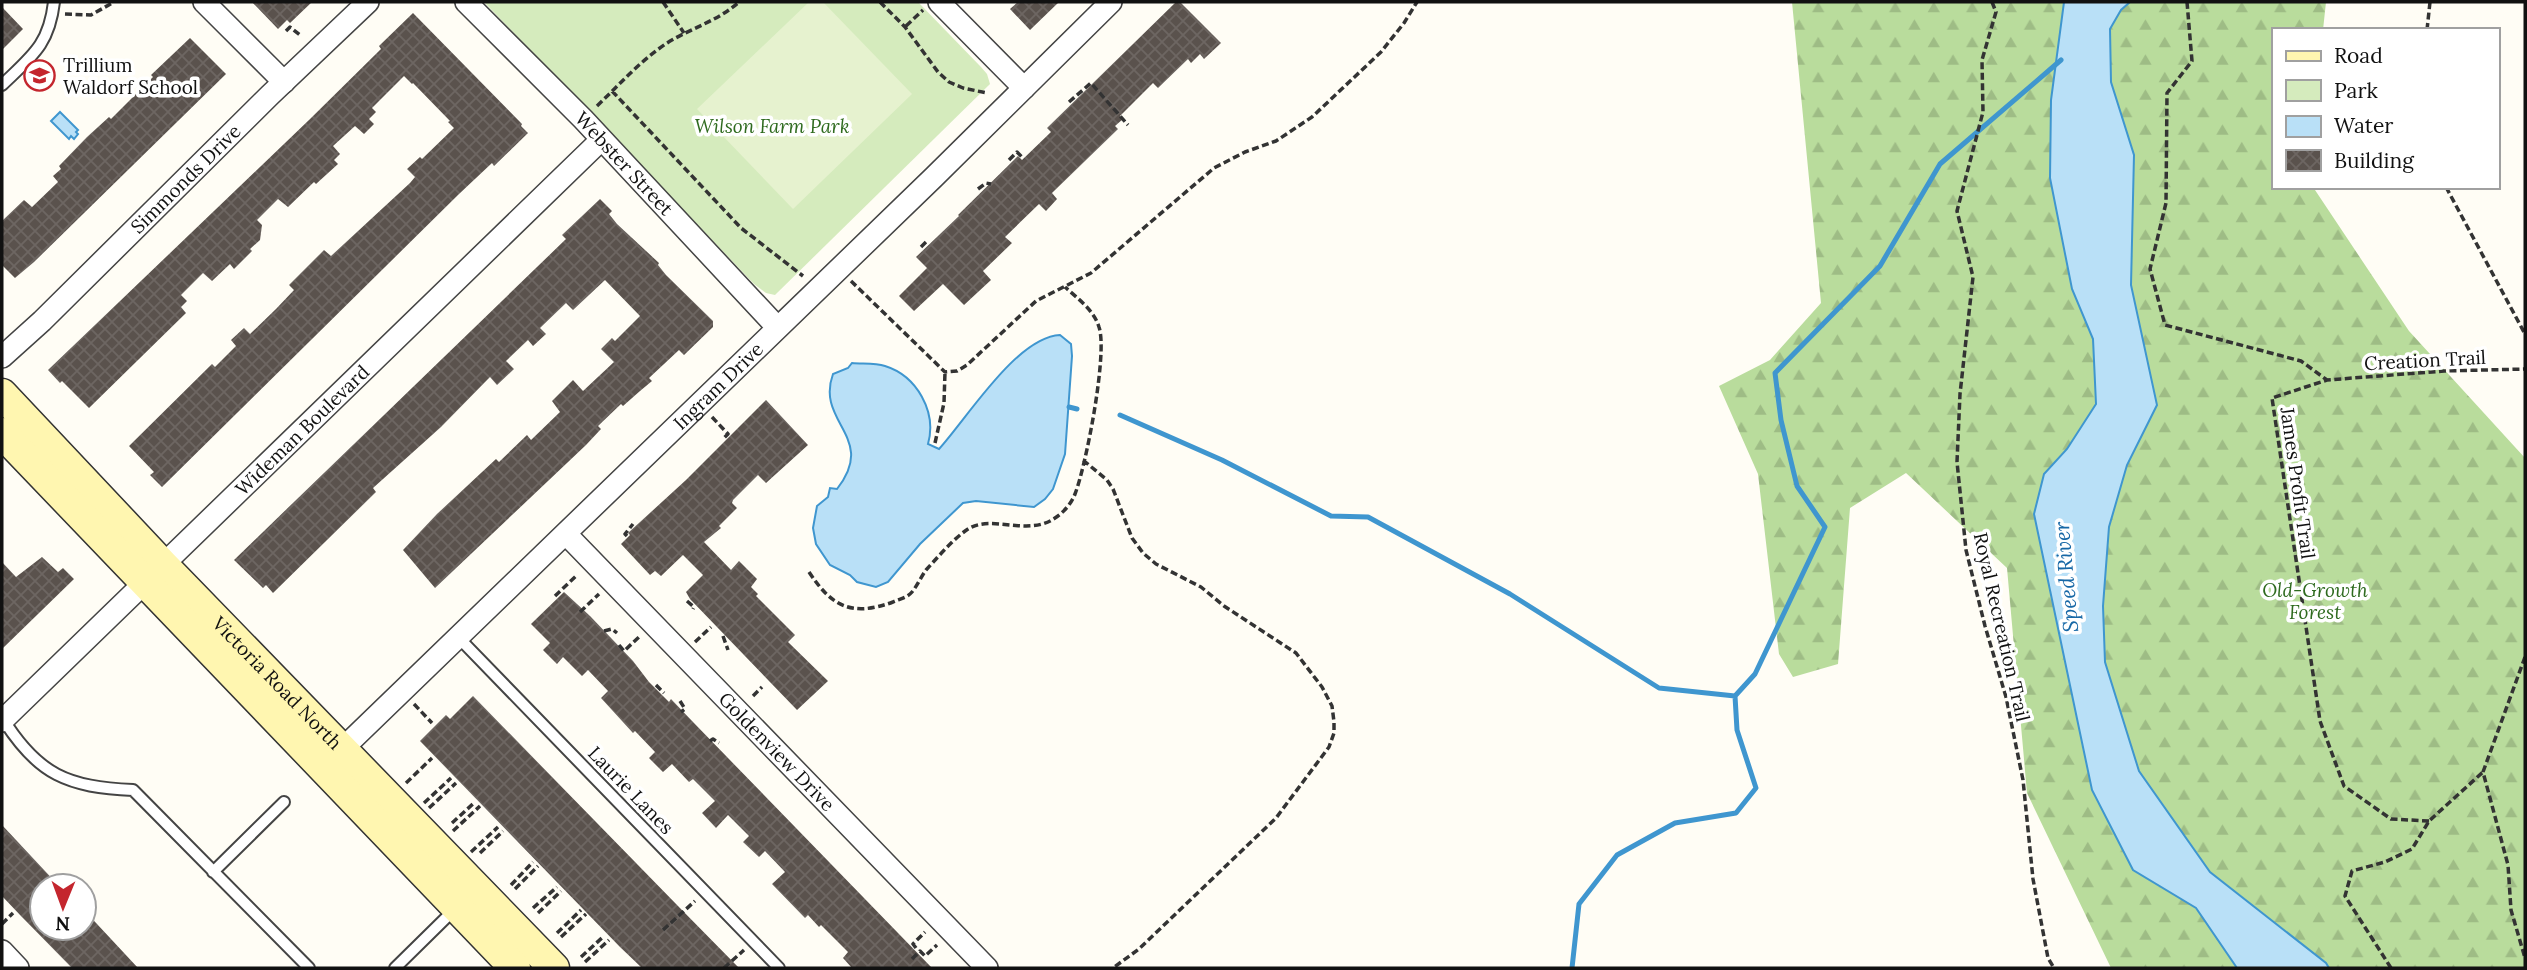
<svg xmlns="http://www.w3.org/2000/svg" width="2527" height="970" font-family="Lora,serif">
  <style>
    .forest { fill: url(#forest-firs) }
    .park { fill: #d5ebbd }
    .pitch { fill: #e6f2cf }
    .water { fill: #b9e0f7; stroke: #3f96cf; stroke-width: 2 }
    .lines { fill: none; stroke-linecap: round; stroke-linejoin: round }
    .stream { stroke: #3f96cf; stroke-width: 5 }
    .building { fill: url(#building-cross-hatch) }
    .lane-casing { stroke: #444; stroke-width: 14 }
    .street-casing { stroke: #444; stroke-width: 24 }
    .secondary-casing { stroke: #333; stroke-width: 33 }
    .path { stroke: #333; stroke-width: 3.5; stroke-dasharray: 7 3.5; stroke-linecap: butt }
    .lane { stroke: #fff; stroke-width: 10 }
    .street { stroke: #fff; stroke-width: 21 }
    .secondary { stroke: #fff6b0; stroke-width: 30 }
    .labels { text-anchor: middle; dominant-baseline: central; stroke-width: 7; stroke-linejoin: round; paint-order: stroke }
    .poi-label { font-size: 19px; fill: #111; stroke: #fff; text-anchor: start }
    .park-label { font-size: 19px; font-style: italic; fill: #2f6b1f; stroke: #fff }
    .street-label { font-size: 19px; fill: #111; stroke: #fff }
    .water-label { font-size: 21px; font-style: italic; fill: #1768a6; stroke: #fff }
  </style>
  <defs>
    <pattern id="forest-firs" width="22" height="20" patternUnits="userSpaceOnUse" patternTransform="scale(1.75)"><rect width="22" height="20" fill="#b9dc9c"/><path d="M5 1l3.5 6h-7zM16 11l3.5 6h-7z" fill="#9ebc85"/></pattern>
    <pattern id="building-cross-hatch" width="8" height="8" patternUnits="userSpaceOnUse" patternTransform="scale(1.75)"><rect width="8" height="8" fill="#5a524d"/><path d="M0 0l8 8M0 8l8-8" fill="none" stroke="#6d6662"/></pattern>
  </defs>
  <rect width="100%" height="100%" fill="#fffdf5"/>
  <path class="forest" d="M1792 2H2064L2051 100 2072 289 2093 339 2096 404 2067 449 2044 474 2034 514 2092 790 2133 869 2196 908 2237 968H2111L2027 793 2007 568 1906 473 1850 508 1838 664 1793 677 1779 654 1758 474 1719 386 1770 360 1821 303Z
    M2130 2H2326L2323 30H2273V187H2313L2409 331 2525 458V968H2329L2326 963 2210 872 2139 771 2105 662 2103 606 2109 527 2127 465 2156 405 2131 285 2134 155 2111 82 2110 29 2121 10Z"/>
  <path class="park" d="M484 2H918L981 67 987 74 990 84 775 295 766 293 754 284Z"/>
  <path class="pitch" d="M809 2H823L912 94 793 209 697 109Z"/>
  <path class="water" d="M2064 2H2130L2121 10 2110 29 2111 82 2134 155 2131 285 2157 405 2127 465 2109 527 2103 606 2105 662 2139 771 2210 872 2326 963 2329 968H2237L2196 908 2133 870 2092 790 2034 514 2044 474 2067 449 2096 404 2093 339 2072 289 2050 178 2051 100Z
    M60 112 78 130 76 132 78 134 74 139 71 136 69 139 51 121Z
    M1060 335 1071 344 1072 356 1065 454 1053 489 1045 499 1034 507 976 501 963 503 920 544 888 582 876 587 857 582 850 575 830 565 816 544 813 528 817 506 828 497 830 488 837 489C878 437 815 423 833 374L848 368 852 363C863 364 875 363 885 366 917 376 937 412 928 444L939 449C968 417 1017 337 1060 335Z"/>
  <g class="lines">
    <path class="stream" d="M1069 407 1077 409
      M1120 415 1222 460 1331 516 1368 517 1510 594 1659 688 1735 696
      M1572 968 1579 904 1617 855 1675 823 1736 813 1756 788 1737 730 1735 696 1755 674 1825 527 1797 486 1781 420 1775 373 1880 266 1940 164 2061 60"/>
  </g>
  <path class="building" d="M252 2H312L290 23 287 20 278 29Z
    M1018 2H1059L1030 30 1010 9Z
    M1176 2H1180L1221 43 1204 59 1200 54 1191 63 1188 59 1158 88 1153 83 1120 116 1123 119 1115 126 1118 129 1052 193 1057 199 1046 211 1039 204 1005 237 1012 243 983 271 991 280 964 305 943 284 914 311 899 296 927 268 916 257 959 216 958 215 1018 156 1022 160 1051 132 1047 128Z
    M2 7 23 29 2 50Z
    M413 13 522 124 521 126 528 133 494 166 492 163 459 194 162 487 150 475 154 472 129 446 212 364 215 367 236 346 231 340 244 328 250 334 276 309 294 290 289 285 324 250 331 256 410 183 415 177 407 169 420 157 422 159 454 128 448 122 450 121 413 83 412 84 404 76 372 108 376 112 369 119 374 124 364 134 355 126 333 146 340 154 334 160 338 164 316 184 314 182 288 207 278 199 257 220 262 225 260 240 250 249 252 251 234 269 230 264 212 281 203 273 181 295 187 301 181 307 186 313 89 408 62 381 60 383 48 370 309 120 381 49 379 46Z
    M190 38 226 74 34 262 15 278 2 265V221L24 200 32 207 58 182 53 176 61 169 59 166 87 137 109 117 111 119 153 77 151 75Z
    M600 199 612 211 609 214 617 224 659 263 658 265 666 275 713 321V327L684 355 679 350 649 378 652 381 640 391 623 406 621 404 598 426 601 429 586 445 435 588 403 550 437 514 496 459 499 462 527 435 531 440 560 412 552 401 573 380 583 391 614 362 601 349 612 338 615 341 640 316 605 280 573 310 566 303 540 328 546 334 533 346 528 340 506 361 514 369 497 385 490 377 441 427 373 488 376 492 273 593 266 585 263 588 234 560 566 239 562 235Z
    M766 400 808 445 766 483 758 475 733 500 732 503 737 508 719 526 721 528 704 542 731 570 739 561 757 579 751 587 758 594 756 596 795 635 788 642 828 681 797 710 690 599 686 592 703 575 683 555 661 576 655 571 650 575 621 544 630 535 628 533 686 480Z
    M42 557 58 572 63 568 74 579 2 649V562L16 577Z
    M564 592 590 616 633 661 649 682 669 702 671 699 694 723 932 968H852L843 958 848 952 821 925 819 927 808 915 805 918 772 884 785 872 765 851 759 857 743 842 749 836 728 815 716 828 702 813 715 801 693 779 689 782 672 764 663 772 649 758 655 752 635 731 633 733 601 698 608 691 588 670 582 676 563 657 557 664 543 650 550 643 531 624Z
    M473 696 678 906 739 968H642L620 947 420 741 446 715 450 719Z
    M2 825 59 886H42V928H84V910L138 968H72L20 915 2 896Z"/>
  <g class="lines">
    <defs>
      <path id="lane" d="M2 85C32 56 49 45 54 2
        M458 637 779 968
        M3 719C38 775 68 787 133 790L309 968
        M213 872 284 802
        M395 968 456 908"/>
      <g id="street">
        <path d="M204 2 284 82"/>
        <path id="s1" d="M466 2 583 119 777 327"/>
        <path d="M939 2 1024 88"/>
        <path id="s2" d="M2 357 42 321 270 95 368 2"/>
        <path id="s3" d="M566 534 987 968"/>
        <path id="s4" d="M2 721 601 140"/>
        <path id="s5" d="M332 759 934 177 1111 2"/>
        <path d="M2 951 18 968"/>
      </g>
      <g id="secondary">
        <path id="s6" d="M2 394 163 565 554 968"/>
        <path d="M2 433 515 968"/>
      </g>
    </defs>
    <use href="#lane" class="lane-casing"/>
    <use href="#street" class="street-casing"/>
    <use href="#secondary" class="secondary-casing"/>
    <path class="path" d="M663 2 684 33
      M880 2 905 27 938 72 949 82 963 88 987 93
      M1992 2 1996 12 1982 60 1983 112 1957 211 1973 277 1960 394 1957 462 1966 550 1985 626 2006 697 2023 780 2033 879 2048 958 2054 968
      M2187 2 2192 61 2167 93 2166 203 2150 269 2165 325 2301 361 2327 380
      M65 14 91 15 114 2
      M906 26 923 10
      M2427 30 2430 2
      M286 31 290 27 300 35
      M612 91 741 228 803 276
      M1069 102 1091 83 1128 125
      M597 106C620 84 640 61 667 43 691 28 718 21 739 2
      M1009 160 1017 152 1024 159
      M2446 187 2525 334
      M978 189 986 183 991 184
      M921 247 928 240
      M851 281 945 372 957 371 967 365 1036 301 1091 273 1214 168 1245 152 1276 141 1312 117 1381 52 1404 23 1417 2
      M712 417 728 434 724 438
      M935 443 944 403 945 372
      M1083 460 1107 480 1113 489 1132 538 1143 553 1156 564 1201 587 1224 606 1296 653 1322 687 1332 706 1334 722V733L1329 747 1276 818 1139 949 1113 968
      M627 536 625 534 633 524
      M809 572C832 607 852 617 893 602 899 599 907 598 912 592 917 586 921 577 926 570 938 557 953 539 968 529 992 514 1028 537 1055 518 1064 512 1071 504 1075 494 1086 466 1108 353 1099 327 1094 310 1077 298 1065 287
      M555 596 577 575
      M687 601 694 607 693 609
      M580 612 599 594
      M604 631 612 629 617 633
      M723 636 728 650
      M695 642 711 627
      M619 645 624 651 639 637
      M2525 657 2483 772 2508 865 2511 910 2525 958
      M656 685 664 693
      M753 696 762 687
      M680 701 685 709 681 712
      M414 704 432 723
      M710 741 713 739 719 743
      M406 783 432 758
      M424 803 451 778
      M429 808 456 783
      M2429 821 2391 819 2344 786 2320 721 2272 398 2327 380 2444 371 2525 369
      M452 823 475 802
      M453 831 480 806
      M471 852 498 827
      M480 853 503 831
      M511 885 533 862
      M515 889 538 866
      M533 908 557 887
      M538 913 561 891
      M2 924 13 913
      M663 930 695 901
      M557 933 581 910
      M561 937 586 914
      M916 948 913 944 925 932
      M581 957 604 936
      M912 959 920 951 925 956 937 945
      M585 962 609 940
      M724 968 744 950
      M2391 968 2345 896 2352 871 2385 862 2412 849 2429 821 2483 772"/>
    <use href="#lane" class="lane"/>
    <use href="#street" class="street"/>
    <use href="#secondary" class="secondary"/>
  </g>
  <defs>
    <symbol id="school-ring" viewBox="-11 -11 22 22"><circle r="9.5" fill="#fff" stroke="#c4262e" stroke-width="1.5"/><path d="M0-5L7-2L0 1L-7-2ZM-4 1L0 2.5L4 1V4Q0 6-4 4Z" fill="#c4262e"/></symbol>
  </defs>
  <g fill-rule="evenodd">
    <use href="#school-ring" x="22" y="58" width="35" height="35"/>
  </g>
  <g class="labels">
    <g class="poi-label">
      <text x="63" y="65">Trillium<tspan x="63" dy="22">Waldorf School</tspan></text>
    </g>
    <g class="park-label">
      <text x="772" y="126">Wilson Farm Park</text>
      <text x="2315" y="590">Old-Growth<tspan x="2315" dy="22">Forest</tspan></text>
    </g>
    <g class="street-label">
      <text stroke="none"><textPath href="#s1" startOffset="226">Webster Street</textPath></text>
      <text stroke="none"><textPath href="#s2" startOffset="256">Simmonds Drive</textPath></text>
      <text transform="translate(2425 360) rotate(-3)">Creation Trail</text>
      <text stroke="none"><textPath href="#s5" startOffset="537">Ingram Drive</textPath></text>
      <text stroke="none"><textPath href="#s4" startOffset="418">Wideman Boulevard</textPath></text>
      <text transform="translate(2298 483) rotate(82)">James Profit Trail</text>
      <text transform="translate(2002 627) rotate(77)">Royal Recreation Trail</text>
      <text stroke="none"><textPath href="#s6" startOffset="399">Victoria Road North</textPath></text>
      <text stroke="none"><textPath href="#s3" startOffset="303">Goldenview Drive</textPath></text>
      <text transform="translate(631 790) rotate(46)">Laurie Lanes</text>
    </g>
    <g class="water-label">
      <text transform="translate(2066 577) rotate(-95)">Speed River</text>
    </g>
  </g>
  <rect width="2527" height="970" fill="none" stroke="#111111" stroke-width="7"/>
  <rect x="2272" y="28" width="228" height="161" fill="#ffffff" stroke="#a0a0a0" stroke-width="2"/>
  <rect x="2286" y="51" width="35" height="10" fill="#fff6b0" stroke="#a0a0a0" stroke-width="2"/>
  <text x="2334" y="63" font-size="21" fill="#111111">Road</text>
  <rect x="2286" y="80" width="35" height="21" fill="#d5ebbd" stroke="#a0a0a0" stroke-width="2"/>
  <text x="2334" y="98" font-size="21" fill="#111111">Park</text>
  <rect x="2286" y="116" width="35" height="21" fill="#b9e0f7" stroke="#a0a0a0" stroke-width="2"/>
  <text x="2334" y="133" font-size="21" fill="#111111">Water</text>
  <rect x="2286" y="150" width="35" height="21" fill="url(#building-cross-hatch)" stroke="#a0a0a0" stroke-width="2"/>
  <text x="2334" y="168" font-size="21" fill="#111111">Building</text>
  <g transform="translate(63 907) rotate(181)"><circle r="33" fill="#ffffff" stroke="#a0a0a0" stroke-width="2"/>
  <path d="M0-5L12 26L0 18L-12 26Z" fill="#c4262e"/>
  <text y="-10" font-size="19" font-weight="bold" text-anchor="middle" fill="#111111">N</text>
  </g>
</svg>
